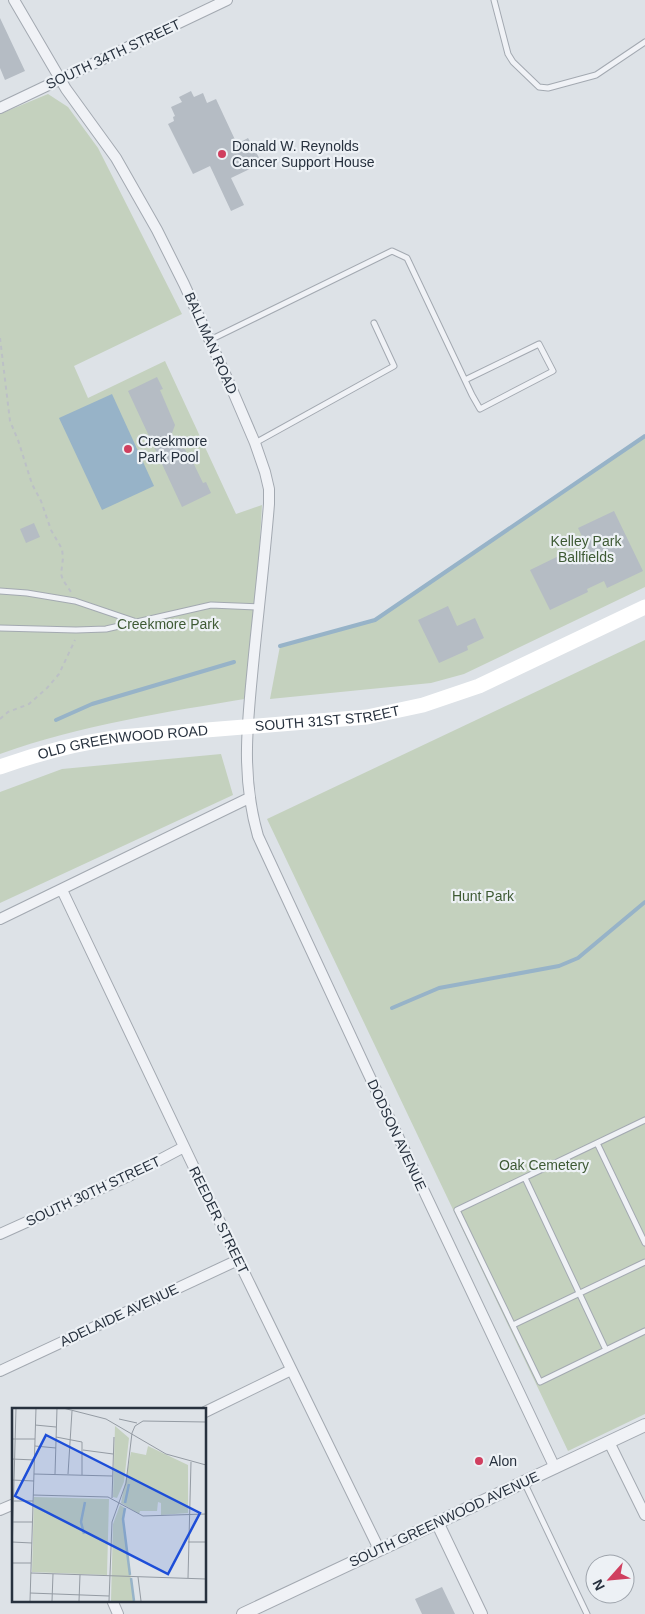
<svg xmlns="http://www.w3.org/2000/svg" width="645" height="1614" font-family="Arial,sans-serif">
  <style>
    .green { fill: #c4d1be }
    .water { fill: #97b3c8 }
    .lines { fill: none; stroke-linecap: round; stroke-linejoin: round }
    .stream { stroke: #97b3c8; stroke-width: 4 }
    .building { fill: #b5bcc4 }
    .service-casing { stroke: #a3a9b1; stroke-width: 7 }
    .minor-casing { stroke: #a3a9b1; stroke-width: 12 }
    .tertiary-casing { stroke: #a3a9b1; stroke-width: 14 }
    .path { stroke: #bcc0c6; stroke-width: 2; stroke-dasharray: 4 4; stroke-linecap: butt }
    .service { stroke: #f0f2f6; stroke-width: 5 }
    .minor { stroke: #f0f2f6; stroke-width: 10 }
    .tertiary { stroke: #f0f2f6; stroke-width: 12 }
    .secondary { stroke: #fff; stroke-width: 15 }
    .poi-dot { fill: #d03f5f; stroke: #edf1f5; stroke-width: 2 }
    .labels { text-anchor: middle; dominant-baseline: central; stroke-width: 4.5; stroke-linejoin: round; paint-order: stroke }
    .street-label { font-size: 14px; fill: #27313e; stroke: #edf1f5 }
    .poi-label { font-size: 14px; fill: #27313e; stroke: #edf1f5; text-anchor: start }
    .park-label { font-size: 14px; fill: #3e5a34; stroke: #edf1f5 }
    .inset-river { fill: none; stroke: #97b3c8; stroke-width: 2.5 }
    .inset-road { fill: none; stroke: #949ba3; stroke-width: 1 }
    .view { fill: #1d4ed8; fill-opacity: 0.15; stroke: #1d4ed8; stroke-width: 2.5 }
    .inset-edge { fill: none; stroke: #27313e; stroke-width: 2.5 }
  </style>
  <rect width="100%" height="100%" fill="#dde2e7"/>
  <path class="green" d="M48 94 68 107 98 148 182 314 74 366 88 398 165 361 236 514 262 505 251 698C166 712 81 725 0 754V114Z
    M645 436V587L464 674 431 683 270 699 280 646 375 620Z
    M645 640V1414L568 1451 267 819Z
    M221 754 233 795 0 903V792L62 769Z"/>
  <path class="water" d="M112 394 154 486 102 510 59 418Z"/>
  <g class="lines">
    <path class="stream" d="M280 646 375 620 645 436
      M56 720 92 704 234 662
      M392 1008 439 988 559 966 578 958 645 902"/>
  </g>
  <path class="building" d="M0 18 25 71 5 80 0 68Z
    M191 91 194 97 203 93 207 103 216 99 237 144 248 138 262 163 231 178 244 205 231 211 210 166 193 174 168 124 174 121 173 117 175 116 171 107 182 102 179 97Z
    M157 377 163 389 160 390 175 425 172 433 179 448 185 449 188 456H190L203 483 206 482 211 493 182 507 128 391Z
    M614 511 643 571 607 588 604 581 587 589 588 592 550 610 530 570 569 551 572 559 589 551 578 528Z
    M34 523 40 537 26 543 20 529Z
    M448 606 457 626 475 618 484 638 467 646 468 650 439 663 418 620Z
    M442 1587 455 1614H422L415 1599Z"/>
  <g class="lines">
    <defs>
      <path id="service" d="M494 0 508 54 513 62 539 87 548 88 596 75 645 42
        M210 340 392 251 407 258 472 395 480 409 553 371 539 344 465 380
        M255 443 394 366 374 323
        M0 591 27 593 75 601 134 621
        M0 628 76 630 106 629 211 605 259 607
        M645 1120 457 1210 540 1382 645 1331
        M597 1143 645 1243
        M525 1178 606 1350
        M513 1325 645 1262
        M524 1482 587 1614"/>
      <path id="minor" d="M14 0 66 89 116 158 157 230 184 284 231 387 255 443 265 472 269 489V504C265 554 259 605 254 655 248 719 240 773 258 836L368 1073 555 1468
        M0 108 227 0
        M62 890 238 1260 379 1549
        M0 919 249 798
        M0 1234 131 1175 184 1147
        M0 1371 238 1260
        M205 1412 291 1370
        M609 1442 645 1515
        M0 1510 14 1504
        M112 1600 118 1614"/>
      <path id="tertiary" d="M437 1522 481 1614
        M243 1614 645 1425"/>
    </defs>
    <use href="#service" class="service-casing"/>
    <use href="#minor" class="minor-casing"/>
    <use href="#tertiary" class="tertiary-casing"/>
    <path class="path" d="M0 338 10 421 18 440 32 484 41 501 51 530 62 549 63 558 61 574 63 580 71 592
      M0 719 8 712 29 704 47 688 59 674 75 640"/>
    <use href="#service" class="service"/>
    <use href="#minor" class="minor"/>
    <use href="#tertiary" class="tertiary"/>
    <path class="secondary" id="s1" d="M0 767C39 753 78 743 120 737L367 717 423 705 479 686 645 607"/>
  </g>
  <g class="poi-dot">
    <circle cx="222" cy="154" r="5"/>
    <circle cx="128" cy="449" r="5"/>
    <circle cx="479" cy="1461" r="5"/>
  </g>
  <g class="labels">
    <g class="street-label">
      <text transform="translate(113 54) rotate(-25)">SOUTH 34TH STREET</text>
      <text transform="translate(211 343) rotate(66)">BALLMAN ROAD</text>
      <text stroke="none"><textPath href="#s1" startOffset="332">SOUTH 31ST STREET</textPath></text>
      <text stroke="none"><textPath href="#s1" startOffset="126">OLD GREENWOOD ROAD</textPath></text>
      <text transform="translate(397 1135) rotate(65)">DODSON AVENUE</text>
      <text transform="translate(93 1191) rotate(-25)">SOUTH 30TH STREET</text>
      <text transform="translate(219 1220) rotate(64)">REEDER STREET</text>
      <text transform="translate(119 1315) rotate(-25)">ADELAIDE AVENUE</text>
      <text transform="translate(444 1519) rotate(-25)">SOUTH GREENWOOD AVENUE</text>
    </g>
    <g class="poi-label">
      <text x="232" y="146">Donald W. Reynolds<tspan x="232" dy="16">Cancer Support House</tspan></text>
      <text x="138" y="441">Creekmore<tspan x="138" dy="16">Park Pool</tspan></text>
      <text x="489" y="1461">Alon</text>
    </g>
    <g class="park-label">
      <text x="586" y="541">Kelley Park<tspan x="586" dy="16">Ballfields</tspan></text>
      <text x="168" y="624">Creekmore Park</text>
      <text x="483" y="896">Hunt Park</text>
      <text x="544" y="1165">Oak Cemetery</text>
    </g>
  </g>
  <g transform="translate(12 1408)">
    <rect width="194" height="194" fill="#dde2e7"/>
    <path d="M103 18 117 30 112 74 105 90 101 89ZM136 38 176 57V105L149 107V95L146 94 145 103H128L127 106 109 95 119 44 134 47ZM22 89 97 91 95 167 20 164ZM108 97 113 100 111 111 122 193H99L101 116Z" fill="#c4d1be"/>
    <path class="inset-river" d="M113 95 117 76M113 100 111 111 118 167M72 126 69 114 73 94M119 170 122 193"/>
    <path class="inset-road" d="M51 0 94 11 154 46 194 57M107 11 125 15M23 17 44 19M120 25 123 18 131 13 194 14M44 29 70 34V67M0 31H23M23 38 44 40M71 42 101 46M0 51 23 52M22 66 100 68M43 66 45 0M56 66 60 3M0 72 22 73M21 87 96 89 131 108 194 106M100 90 102 29M1 93H21M1 114H21M0 134 20 135M176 134H194M0 147 4 0M0 155H19M19 165 194 171M126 169 129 193M176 170 179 54M18 185 97 188M18 193 24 0M40 193 41 166M67 193 68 167M97 193 100 114 114 75 120 25"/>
    <path class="view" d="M34 27 188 105 156 166 3 88Z"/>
    <rect width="194" height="194" class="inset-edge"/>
  </g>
  <g transform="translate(610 1579) rotate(243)"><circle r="24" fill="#edf1f5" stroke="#9ea4ac"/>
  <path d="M0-4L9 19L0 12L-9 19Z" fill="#d03f5f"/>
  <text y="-8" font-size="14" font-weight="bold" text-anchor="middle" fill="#27313e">N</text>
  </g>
</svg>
